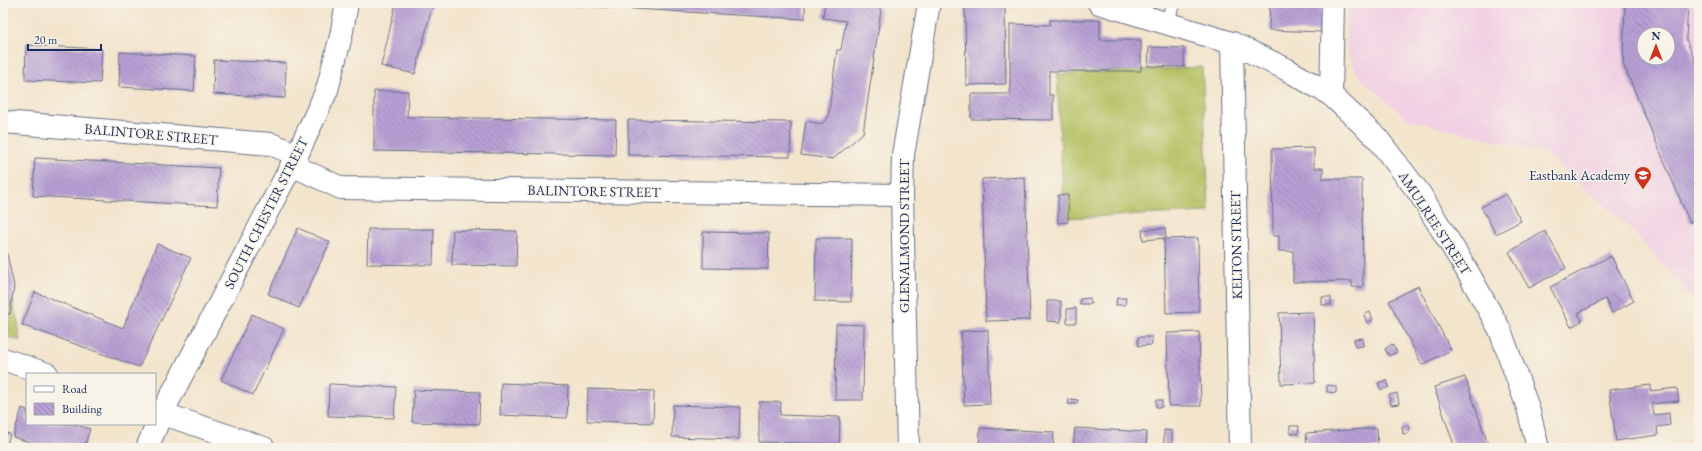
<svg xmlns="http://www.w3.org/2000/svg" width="1702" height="451" font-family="'EB Garamond',serif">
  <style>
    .built { fill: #f1d0e3; fill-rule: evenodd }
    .grass { fill: #b5c163; stroke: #687860 }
    .garden { fill: url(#garden-dots); stroke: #687860 }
    .building { fill: url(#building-back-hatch); fill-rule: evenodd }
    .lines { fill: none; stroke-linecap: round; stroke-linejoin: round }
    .service-casing { stroke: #676e84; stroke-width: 15 }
    .minor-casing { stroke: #676e84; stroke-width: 24 }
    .tertiary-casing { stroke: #676e84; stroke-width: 24 }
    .service { stroke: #fff; stroke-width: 13 }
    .minor { stroke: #fff; stroke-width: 22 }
    .tertiary { stroke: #fff; stroke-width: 22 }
    .labels { text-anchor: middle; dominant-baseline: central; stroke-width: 3; stroke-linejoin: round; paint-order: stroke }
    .street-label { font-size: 14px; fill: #1b2f5e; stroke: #f7f3e8 }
    .poi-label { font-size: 14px; fill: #1b2f5e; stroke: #f7f3e8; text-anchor: end }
  </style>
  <defs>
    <pattern id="garden-dots" width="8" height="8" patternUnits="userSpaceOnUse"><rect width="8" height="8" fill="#b5c163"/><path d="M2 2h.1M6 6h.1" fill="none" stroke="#929d55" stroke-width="1.8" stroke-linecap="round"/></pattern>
    <pattern id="building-back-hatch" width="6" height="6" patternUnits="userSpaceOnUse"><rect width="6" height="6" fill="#b8a0d4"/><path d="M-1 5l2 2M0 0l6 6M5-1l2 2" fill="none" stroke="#9583af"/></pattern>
  </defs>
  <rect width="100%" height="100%" fill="#f7f3e8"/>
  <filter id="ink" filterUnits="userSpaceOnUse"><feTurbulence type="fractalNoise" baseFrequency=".025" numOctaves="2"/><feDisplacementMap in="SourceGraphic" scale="8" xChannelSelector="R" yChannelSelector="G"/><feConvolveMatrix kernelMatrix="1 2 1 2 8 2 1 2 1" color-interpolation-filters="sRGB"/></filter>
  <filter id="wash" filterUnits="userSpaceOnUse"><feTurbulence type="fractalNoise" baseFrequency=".012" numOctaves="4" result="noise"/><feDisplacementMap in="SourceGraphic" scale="16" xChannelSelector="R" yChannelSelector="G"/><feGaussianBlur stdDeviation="0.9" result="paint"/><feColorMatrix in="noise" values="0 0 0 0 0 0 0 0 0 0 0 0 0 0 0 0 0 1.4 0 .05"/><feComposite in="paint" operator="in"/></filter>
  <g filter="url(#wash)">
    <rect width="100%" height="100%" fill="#f3e4cc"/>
    <path class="built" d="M1349 3H1699V306L1629 227 1544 152 1409 120 1360 78 1345 47ZM1644 34H1668V58H1644Z"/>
    <path class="grass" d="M1202 67 1209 212 1064 218 1057 74Z"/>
    <path class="garden" d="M12 299 18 321 20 341 4 336 6 330 3 329V319L9 320Z"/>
    <g id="blocks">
      <path class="building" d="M396 3H433L415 74 381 66Z
        M549 3H805V19L549 4Z
        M825 3H875L881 10 863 133 833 159 801 155 806 121 821 124 828 118 837 50H841L846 21 823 18Z
        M1270 3H1322L1321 32 1269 30Z
        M1625 3H1688L1686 39 1699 70V218L1690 223 1623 63ZM1644 34H1668V58H1644Z
        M1005 5 1006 84 966 85 965 6Z
        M1050 20H1100V40H1141V71H1049V95H1053V120L971 119V94H1010V24L1050 25Z
        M26 45 102 49 100 83 25 80Z
        M1149 47 1184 48V67L1148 66Z
        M120 52 196 56 194 91 119 87Z
        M214 60 286 63 285 98 213 94Z
        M374 91H408L407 117 616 120 615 155 374 151Z
        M628 120 791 122 790 157 628 155Z
        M1314 148V168H1323V179H1362L1363 287H1352V281L1293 282V251H1279V236H1273L1272 149Z
        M35 158 219 168 217 206 33 196Z
        M1025 177 1030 320 986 321 982 179Z
        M1506 194 1521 221 1496 234 1481 207Z
        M1058 195H1068V222L1058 223Z
        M298 228 330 242 299 308 268 294Z
        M1165 228 1166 238 1143 240 1142 230Z
        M368 229H434L433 265 367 264Z
        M453 230 517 231 516 266 452 265Z
        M1545 231 1566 268 1529 288 1509 252Z
        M703 232 769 233 768 269 703 268Z
        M3 236 14 286 10 314 3 313Z
        M816 238H852L851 302 815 301Z
        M1198 238 1199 312 1166 313 1164 239Z
        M157 244 191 258 139 367 22 325 35 292 123 328Z
        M1611 256 1634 301 1612 313 1605 299 1578 313 1582 321 1571 327 1550 287Z
        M1418 286 1451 350 1422 365 1389 301Z
        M1322 297H1331V305H1322Z
        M1090 298 1091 304H1080V299Z
        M1117 298H1126L1125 305H1116Z
        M1047 301H1061V322L1047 321Z
        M1076 308V323H1067V309Z
        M1313 312 1315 383 1281 384 1279 313Z
        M1370 312 1373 320 1367 323 1364 315Z
        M252 314 284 329 253 395 221 380Z
        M836 324 864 325 863 400H835Z
        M988 330 990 404 964 405 961 331Z
        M1199 332 1201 406H1169L1167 333Z
        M1138 337H1152V345L1138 346Z
        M1363 338V346L1355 347 1354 339Z
        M1392 344 1397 352 1389 356 1385 349Z
        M1465 377 1488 444 1475 448H1455L1434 387Z
        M1387 380 1389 387 1381 390 1378 383Z
        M501 383 568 386 567 418 500 415Z
        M329 384 396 387 394 418 328 416Z
        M1327 385 1336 386V393L1327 392Z
        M1650 385V391L1677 388 1679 401 1652 404 1654 415 1669 413 1670 425 1657 427 1658 435 1616 441 1609 390Z
        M588 389 654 391 653 423 587 421Z
        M414 390 480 392 479 424 412 422Z
        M1397 393 1399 404 1391 405 1389 395Z
        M1069 399 1078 400 1077 404H1068Z
        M1156 400H1162V407H1156Z
        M759 402H781L780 415 840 417 839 444 759 442Z
        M673 405 740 407 739 439 672 437Z
        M22 408 27 410V424H73L90 429 84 448H49L13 437Z
        M1408 425 1409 433 1403 434 1402 426Z
        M1290 426H1299L1298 434 1290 433Z
        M980 428 1054 432 1053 448H979Z
        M1075 428 1147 432 1146 448H1073Z
        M1377 428 1378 448H1307L1306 433Z
        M1164 430 1172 431V443H1164Z
        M3 432 10 434 6 448H3Z"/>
    </g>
  </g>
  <g filter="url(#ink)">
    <use href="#blocks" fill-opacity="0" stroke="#676e84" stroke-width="1"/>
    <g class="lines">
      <defs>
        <path id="service" d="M1167 24 1173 3"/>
        <path id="minor" d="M1232 43 1240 448
          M1331 95 1333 3
          M3 122 271 144 297 155
          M292 165 341 188 902 195
          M3 359 47 374
          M155 411 264 448
          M147 448 162 413 297 155 327 90 341 36 347 3
          M908 448 902 195 903 155 929 3"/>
        <path id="tertiary" d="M1099 3 1232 43 1286 69 1331 95 1377 138 1420 194 1466 269 1500 330 1528 408 1538 448"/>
      </defs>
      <use href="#service" class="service-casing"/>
      <use href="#minor" class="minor-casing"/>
      <use href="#tertiary" class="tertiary-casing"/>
      <use href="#service" class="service"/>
      <use href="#minor" class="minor"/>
      <use href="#tertiary" class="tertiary"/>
    </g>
  </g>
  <defs>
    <symbol id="school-pin" viewBox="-11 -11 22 30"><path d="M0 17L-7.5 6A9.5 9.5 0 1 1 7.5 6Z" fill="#c8321e" stroke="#f7f3e8"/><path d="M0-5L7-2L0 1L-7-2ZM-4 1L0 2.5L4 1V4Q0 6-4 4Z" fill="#fff"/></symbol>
  </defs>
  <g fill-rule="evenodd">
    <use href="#school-pin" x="1633" y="165" width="20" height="27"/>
  </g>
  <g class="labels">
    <g class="street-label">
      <text transform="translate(151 134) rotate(5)">BALINTORE STREET</text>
      <text transform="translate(594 191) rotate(1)">BALINTORE STREET</text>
      <text transform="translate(266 213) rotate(-63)">SOUTH CHESTER STREET</text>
      <text transform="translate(1435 223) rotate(57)">AMULREE STREET</text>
      <text transform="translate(904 236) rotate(-90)">GLENALMOND STREET</text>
      <text transform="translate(1236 245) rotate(-91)">KELTON STREET</text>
    </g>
    <g class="poi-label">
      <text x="1630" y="175">Eastbank Academy</text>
    </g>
  </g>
  <rect width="1702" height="451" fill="none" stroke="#f7f3e8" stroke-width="16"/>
  <rect x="26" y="373" width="130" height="52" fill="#f7f3e8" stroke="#9fa5b1"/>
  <rect x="34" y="386" width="20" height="6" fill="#ffffff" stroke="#9fa5b1"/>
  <text x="62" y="393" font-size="12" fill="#1b2f5e">Road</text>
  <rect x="34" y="403" width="20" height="12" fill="url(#building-back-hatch)" stroke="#9fa5b1"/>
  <text x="62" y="413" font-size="12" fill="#1b2f5e">Building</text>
  <g transform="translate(1656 46)"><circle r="19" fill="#f7f3e8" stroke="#9fa5b1"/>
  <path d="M0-3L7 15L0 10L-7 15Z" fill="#c8321e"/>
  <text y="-6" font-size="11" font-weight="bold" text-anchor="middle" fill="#1b2f5e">N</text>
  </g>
  <path d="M28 44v6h73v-6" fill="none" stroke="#1b2f5e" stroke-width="2"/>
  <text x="34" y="44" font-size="12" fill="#1b2f5e" stroke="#f7f3e8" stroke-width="3" paint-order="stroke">20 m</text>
</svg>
